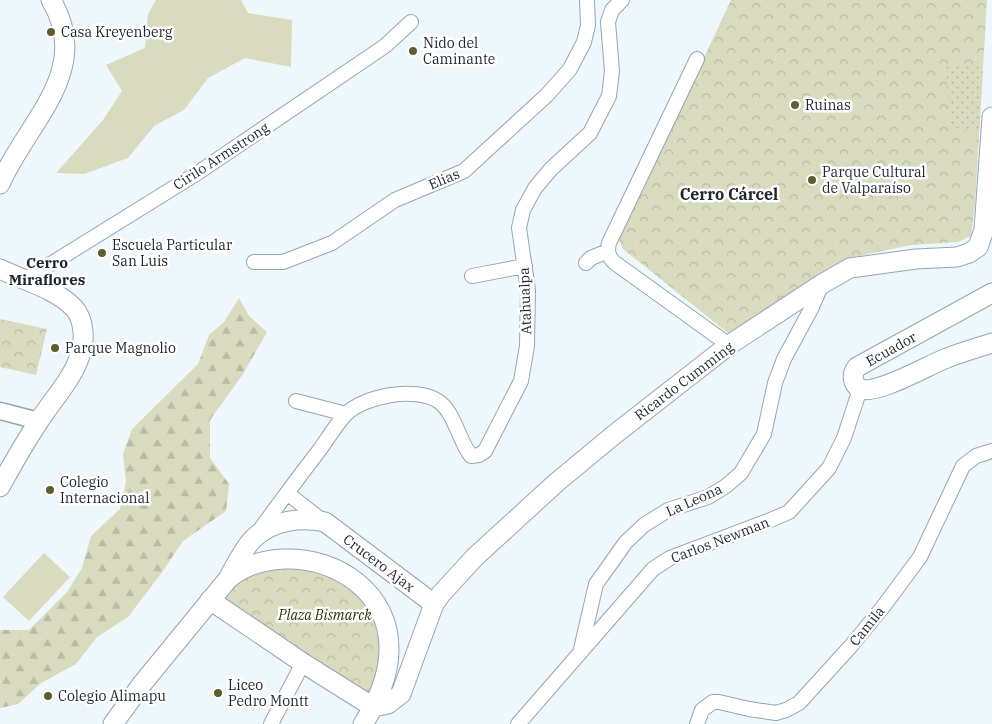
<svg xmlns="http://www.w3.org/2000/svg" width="992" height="724" font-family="'IBM Plex Serif',serif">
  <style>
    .grass { fill: #d8dbbd }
    .forest { fill: url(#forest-firs) }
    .park { fill: url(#park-crowns) }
    .garden { fill: url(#garden-dots) }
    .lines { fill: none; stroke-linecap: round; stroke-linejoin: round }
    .minor-casing { stroke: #92a7b4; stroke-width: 16 }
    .tertiary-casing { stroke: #92a7b4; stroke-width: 19 }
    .secondary-casing { stroke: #92a7b4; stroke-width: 21 }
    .minor { stroke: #fff; stroke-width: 14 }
    .tertiary { stroke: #fff; stroke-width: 16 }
    .secondary { stroke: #fff; stroke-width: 19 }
    .poi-dot { fill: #5c5f2d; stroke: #fff; stroke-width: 2 }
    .labels { text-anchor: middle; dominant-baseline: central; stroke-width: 5; stroke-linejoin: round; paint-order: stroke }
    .poi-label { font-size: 14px; fill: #1d262b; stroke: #fff; text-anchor: start }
    .street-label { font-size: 14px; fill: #1d262b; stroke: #fff }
    .park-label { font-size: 14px; font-style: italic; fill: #2d2f0a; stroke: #fff }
    .neighbourhood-label { font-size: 15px; font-weight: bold; fill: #1d262b; stroke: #fff }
    .quarter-label { font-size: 16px; font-weight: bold; fill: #1d262b; stroke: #fff }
  </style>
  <defs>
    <pattern id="forest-firs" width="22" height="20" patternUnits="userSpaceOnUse" patternTransform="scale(1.25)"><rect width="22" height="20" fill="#d8dbbd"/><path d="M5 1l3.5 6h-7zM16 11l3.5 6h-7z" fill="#b9bca3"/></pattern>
    <pattern id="park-crowns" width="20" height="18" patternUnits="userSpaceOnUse" patternTransform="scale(1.25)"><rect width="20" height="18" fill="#d8dbbd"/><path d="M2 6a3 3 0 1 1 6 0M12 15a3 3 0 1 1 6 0" fill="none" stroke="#b9bca3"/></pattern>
    <pattern id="garden-dots" width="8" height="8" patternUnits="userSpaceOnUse" patternTransform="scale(1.25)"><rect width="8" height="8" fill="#d8dbbd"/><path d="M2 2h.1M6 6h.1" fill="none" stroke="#b9bca3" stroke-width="1.8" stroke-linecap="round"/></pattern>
  </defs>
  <rect width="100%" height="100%" fill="#eef7fc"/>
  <path class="grass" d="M156 0H241L248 13 292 20 291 67 245 58 208 78 184 110 154 126 128 158 84 174 56 173 103 120 122 91 106 65 145 48 148 14Z
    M44 553 70 577 29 621 3 597Z"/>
  <path class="forest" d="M239 298 249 316 267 332 243 374 210 420V458L229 484 226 511 183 541 163 571 128 617 97 637 76 664 41 683 18 704 0 708V630H29L67 592 82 568 91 536 120 509 126 482 123 454 132 429 198 364 209 335 224 322Z"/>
  <path class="park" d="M731 0H987L975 204 971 236 958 242 911 245 854 257 834 268 733 337 623 249 619 239Z
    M0 319 47 329 36 375 0 367Z
    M263 563 338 573 375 610 384 647 371 696 220 597 240 574Z"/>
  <path class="garden" d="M983 64 979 131 950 130 946 66Z"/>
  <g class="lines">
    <defs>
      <path id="minor" d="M697 59 609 243C607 251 608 257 615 263L729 345
        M254 262H283L332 243 395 200 464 171 547 95 570 69 584 42 588 25 587 0
        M586 263 591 258 608 251
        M472 276 525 266
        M25 280 199 172 385 46 411 22
        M296 401 346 414
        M287 493 324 522
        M259 531C278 505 298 478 318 452 327 440 335 426 345 415 363 396 415 386 438 401 454 411 459 441 471 456L479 455 485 451 521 381 527 346 528 290 519 228 523 210 535 188 551 169 590 133 609 96 612 71 608 22 612 10 622 0
        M581 649 596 584 626 542 644 525 668 510 708 497 726 486 741 473 764 434 775 383 784 359 811 309 822 284
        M271 724 303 663
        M518 724 653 569 670 558 768 521 789 512 829 468 844 438 860 389
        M697 724 702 710 713 702H719L749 709 776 713 786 710 799 703 850 647 883 607 920 557 963 466 976 456 992 451"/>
      <path id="tertiary" d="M0 411 39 421"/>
      <path id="secondary" d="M0 184C26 123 94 71 51 0
        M0 269C24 281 55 288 74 308 84 319 85 339 81 352 74 378 53 399 39 421 25 442 12 465 0 487
        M992 293 857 367C851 375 852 383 860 389 878 395 928 365 947 358 962 352 977 348 992 343
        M229 577C235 566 245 546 254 538 273 520 301 517 325 522L434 604
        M210 600 303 663 373 707
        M373 707 388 704 401 694 434 604 441 594 475 557 557 482 615 434 729 345 822 284 850 268 916 259 957 257 969 253 978 247 984 230 992 117
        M113 724 142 684 228 579C243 566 263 560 284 559 337 557 390 593 389 650 389 675 377 703 363 724"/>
    </defs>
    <use href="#minor" class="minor-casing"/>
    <use href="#tertiary" class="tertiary-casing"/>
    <use href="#secondary" class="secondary-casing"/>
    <use href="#minor" class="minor"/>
    <use href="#tertiary" class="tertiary"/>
    <use href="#secondary" class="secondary"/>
  </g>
  <g class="poi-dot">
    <circle cx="51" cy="32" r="5"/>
    <circle cx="413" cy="51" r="5"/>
    <circle cx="795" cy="105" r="5"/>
    <circle cx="812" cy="180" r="5"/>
    <circle cx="102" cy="253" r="5"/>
    <circle cx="55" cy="348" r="5"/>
    <circle cx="50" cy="490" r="5"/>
    <circle cx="218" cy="693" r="5"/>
    <circle cx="48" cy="696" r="5"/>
  </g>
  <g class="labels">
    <g class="poi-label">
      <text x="61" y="32">Casa Kreyenberg</text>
      <text x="423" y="43">Nido del<tspan x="423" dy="16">Caminante</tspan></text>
      <text x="805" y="105">Ruinas</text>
      <text x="822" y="172">Parque Cultural<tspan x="822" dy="16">de Valparaíso</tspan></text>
      <text x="112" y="245">Escuela Particular<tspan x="112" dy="16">San Luis</tspan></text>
      <text x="65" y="348">Parque Magnolio</text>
      <text x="60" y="482">Colegio<tspan x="60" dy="16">Internacional</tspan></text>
      <text x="228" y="685">Liceo<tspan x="228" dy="16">Pedro Montt</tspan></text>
      <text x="58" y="696">Colegio Alimapu</text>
    </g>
    <g class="street-label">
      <text transform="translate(221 156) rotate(-33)">Cirilo Armstrong</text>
      <text transform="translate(444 179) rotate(-23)">Elias</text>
      <text transform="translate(525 301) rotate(-92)">Atahualpa</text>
      <text transform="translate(891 349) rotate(-29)">Ecuador</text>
      <text transform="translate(684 381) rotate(-37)">Ricardo Cumming</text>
      <text transform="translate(694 500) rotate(-24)">La Leona</text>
      <text transform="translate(720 540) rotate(-21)">Carlos Newman</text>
      <text transform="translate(379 563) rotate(37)">Crucero Ajax</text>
      <text transform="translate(867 626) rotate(-51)">Camila</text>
    </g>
    <g class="park-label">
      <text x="325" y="615">Plaza Bismarck</text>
    </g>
    <g class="neighbourhood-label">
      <text x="47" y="262">Cerro<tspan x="47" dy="17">Miraflores</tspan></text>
    </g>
    <g class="quarter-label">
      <text x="729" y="194">Cerro Cárcel</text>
    </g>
  </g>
</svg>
